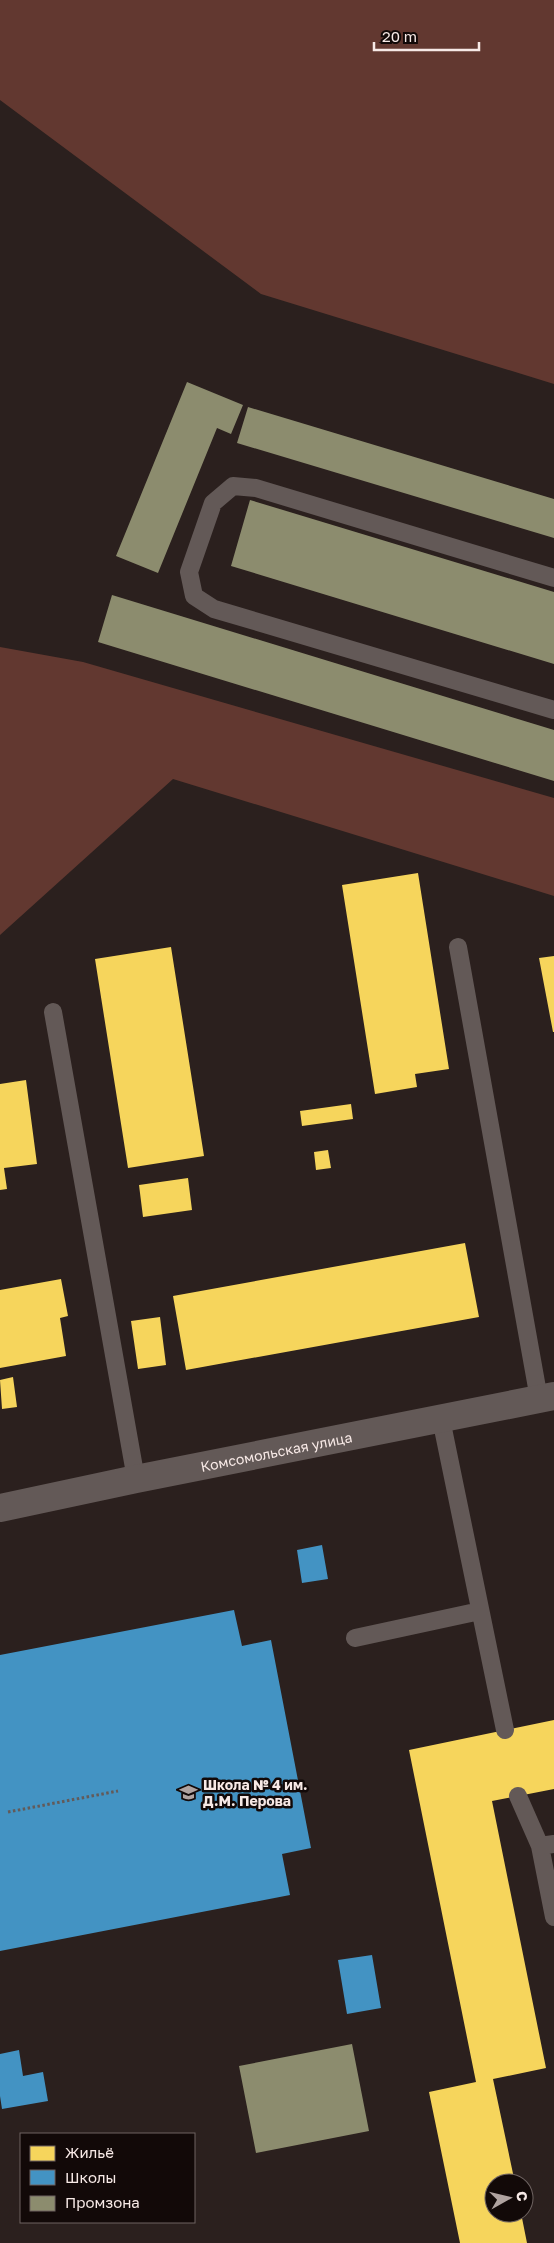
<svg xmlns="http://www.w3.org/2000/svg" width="554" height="2243" font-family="'Golos Text',sans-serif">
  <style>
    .green { fill: #623830 }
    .homes { fill: #f6d55c }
    .schools { fill: #4393c3 }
    .industry { fill: #8c8c6e }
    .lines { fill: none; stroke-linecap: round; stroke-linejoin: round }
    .path { stroke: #635a59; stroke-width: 3; stroke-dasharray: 2.5 2.5; stroke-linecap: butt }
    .lane { stroke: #635957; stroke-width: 18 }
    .street { stroke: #635957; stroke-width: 28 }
    .labels { text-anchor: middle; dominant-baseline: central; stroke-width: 5; stroke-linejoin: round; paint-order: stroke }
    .street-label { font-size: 14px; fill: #f7e9e6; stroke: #120908 }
    .poi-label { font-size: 14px; font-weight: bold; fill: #f7e9e6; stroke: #120908; text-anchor: start }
  </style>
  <rect width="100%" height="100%" fill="#2b201e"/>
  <path class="green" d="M0 0H554V384L261 294 0 100Z
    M0 647 83 662 554 798V896L173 779 0 935Z"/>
  <path class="homes" d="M418 873 449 1069 415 1074 417 1087 375 1094 342 885Z
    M171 947 204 1156 128 1168 95 959Z
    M554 956V1032H553L539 958Z
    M26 1080 37 1164 4 1168 7 1189 0 1190V1084Z
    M351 1104 353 1119 302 1126 300 1111Z
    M328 1150 331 1168 316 1170 314 1152Z
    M188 1178 192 1210 143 1217 139 1185Z
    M465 1243 479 1317 186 1370 173 1296Z
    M61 1279 68 1316 60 1318 66 1356 0 1368V1290Z
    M160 1317 166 1365 138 1369 131 1321Z
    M13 1377 17 1407 2 1409 0 1380Z
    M554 1720V1789L492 1801 546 2068 493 2079 515 2183H494V2213H521L527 2243H460L429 2092 476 2082 409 1750Z"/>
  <path class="schools" d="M322 1545 328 1579 302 1583 297 1550Z
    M234 1610 242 1646 271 1640 311 1848 282 1854 290 1895 0 1951V1655Z
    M372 1955 381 2008 347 2014 338 1960Z
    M19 2050 23 2076 43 2072 48 2101 2 2109 0 2096V2054Z"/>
  <path class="industry" d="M187 382 243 405 231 434 217 428 158 573 116 556Z
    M248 407 554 499V538L237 443Z
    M250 500 554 592V664L231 566Z
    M112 595 554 730V781L98 642Z
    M352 2044 369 2131 256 2153 239 2066Z"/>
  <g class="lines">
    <path class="path" d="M8 1812 118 1791"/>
    <path class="lane" d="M554 578 256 488 233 486 213 503 189 572 194 596 214 609 554 710
      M458 947 539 1399
      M53 1012 136 1479
      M441 1419 505 1730
      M355 1638 480 1611
      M518 1796 540 1846
      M554 1844 540 1846 554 1917"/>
    <path class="street" id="s1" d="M0 1508 136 1479 554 1396"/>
  </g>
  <defs>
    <symbol id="school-bare" viewBox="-9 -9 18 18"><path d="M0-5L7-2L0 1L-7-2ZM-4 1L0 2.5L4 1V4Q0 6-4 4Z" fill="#b0a3a0" stroke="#120908" stroke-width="2.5" paint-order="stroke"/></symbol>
  </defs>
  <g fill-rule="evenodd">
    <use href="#school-bare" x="176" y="1780" width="25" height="25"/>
  </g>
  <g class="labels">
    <g class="street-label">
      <text stroke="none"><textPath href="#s1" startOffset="282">Комсомольская улица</textPath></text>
    </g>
    <g class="poi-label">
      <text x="203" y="1784">Школа № 4 им.<tspan x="203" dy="16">Д.М. Перова</tspan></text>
    </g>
  </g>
  <rect x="20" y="2133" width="175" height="90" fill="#120908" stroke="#6e6361"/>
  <rect x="30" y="2146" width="25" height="15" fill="#f6d55c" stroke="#6e6361"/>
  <text x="65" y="2158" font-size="15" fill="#f7e9e6">Жильё</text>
  <rect x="30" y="2170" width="25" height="15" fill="#4393c3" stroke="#6e6361"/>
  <text x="65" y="2183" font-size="15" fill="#f7e9e6">Школы</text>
  <rect x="30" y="2196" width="25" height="15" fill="#8c8c6e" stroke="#6e6361"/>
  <text x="65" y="2208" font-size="15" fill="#f7e9e6">Промзона</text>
  <g transform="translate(509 2198) rotate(82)"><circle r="24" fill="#120908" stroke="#6e6361"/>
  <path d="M0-4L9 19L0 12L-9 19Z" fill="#b0a3a0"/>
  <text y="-8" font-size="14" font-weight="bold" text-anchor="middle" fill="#f7e9e6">С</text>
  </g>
  <path d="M374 42v8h105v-8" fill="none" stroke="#f7e9e6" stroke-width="2.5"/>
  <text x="382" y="42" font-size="15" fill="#f7e9e6" stroke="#120908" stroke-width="4" paint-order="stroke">20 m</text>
</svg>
